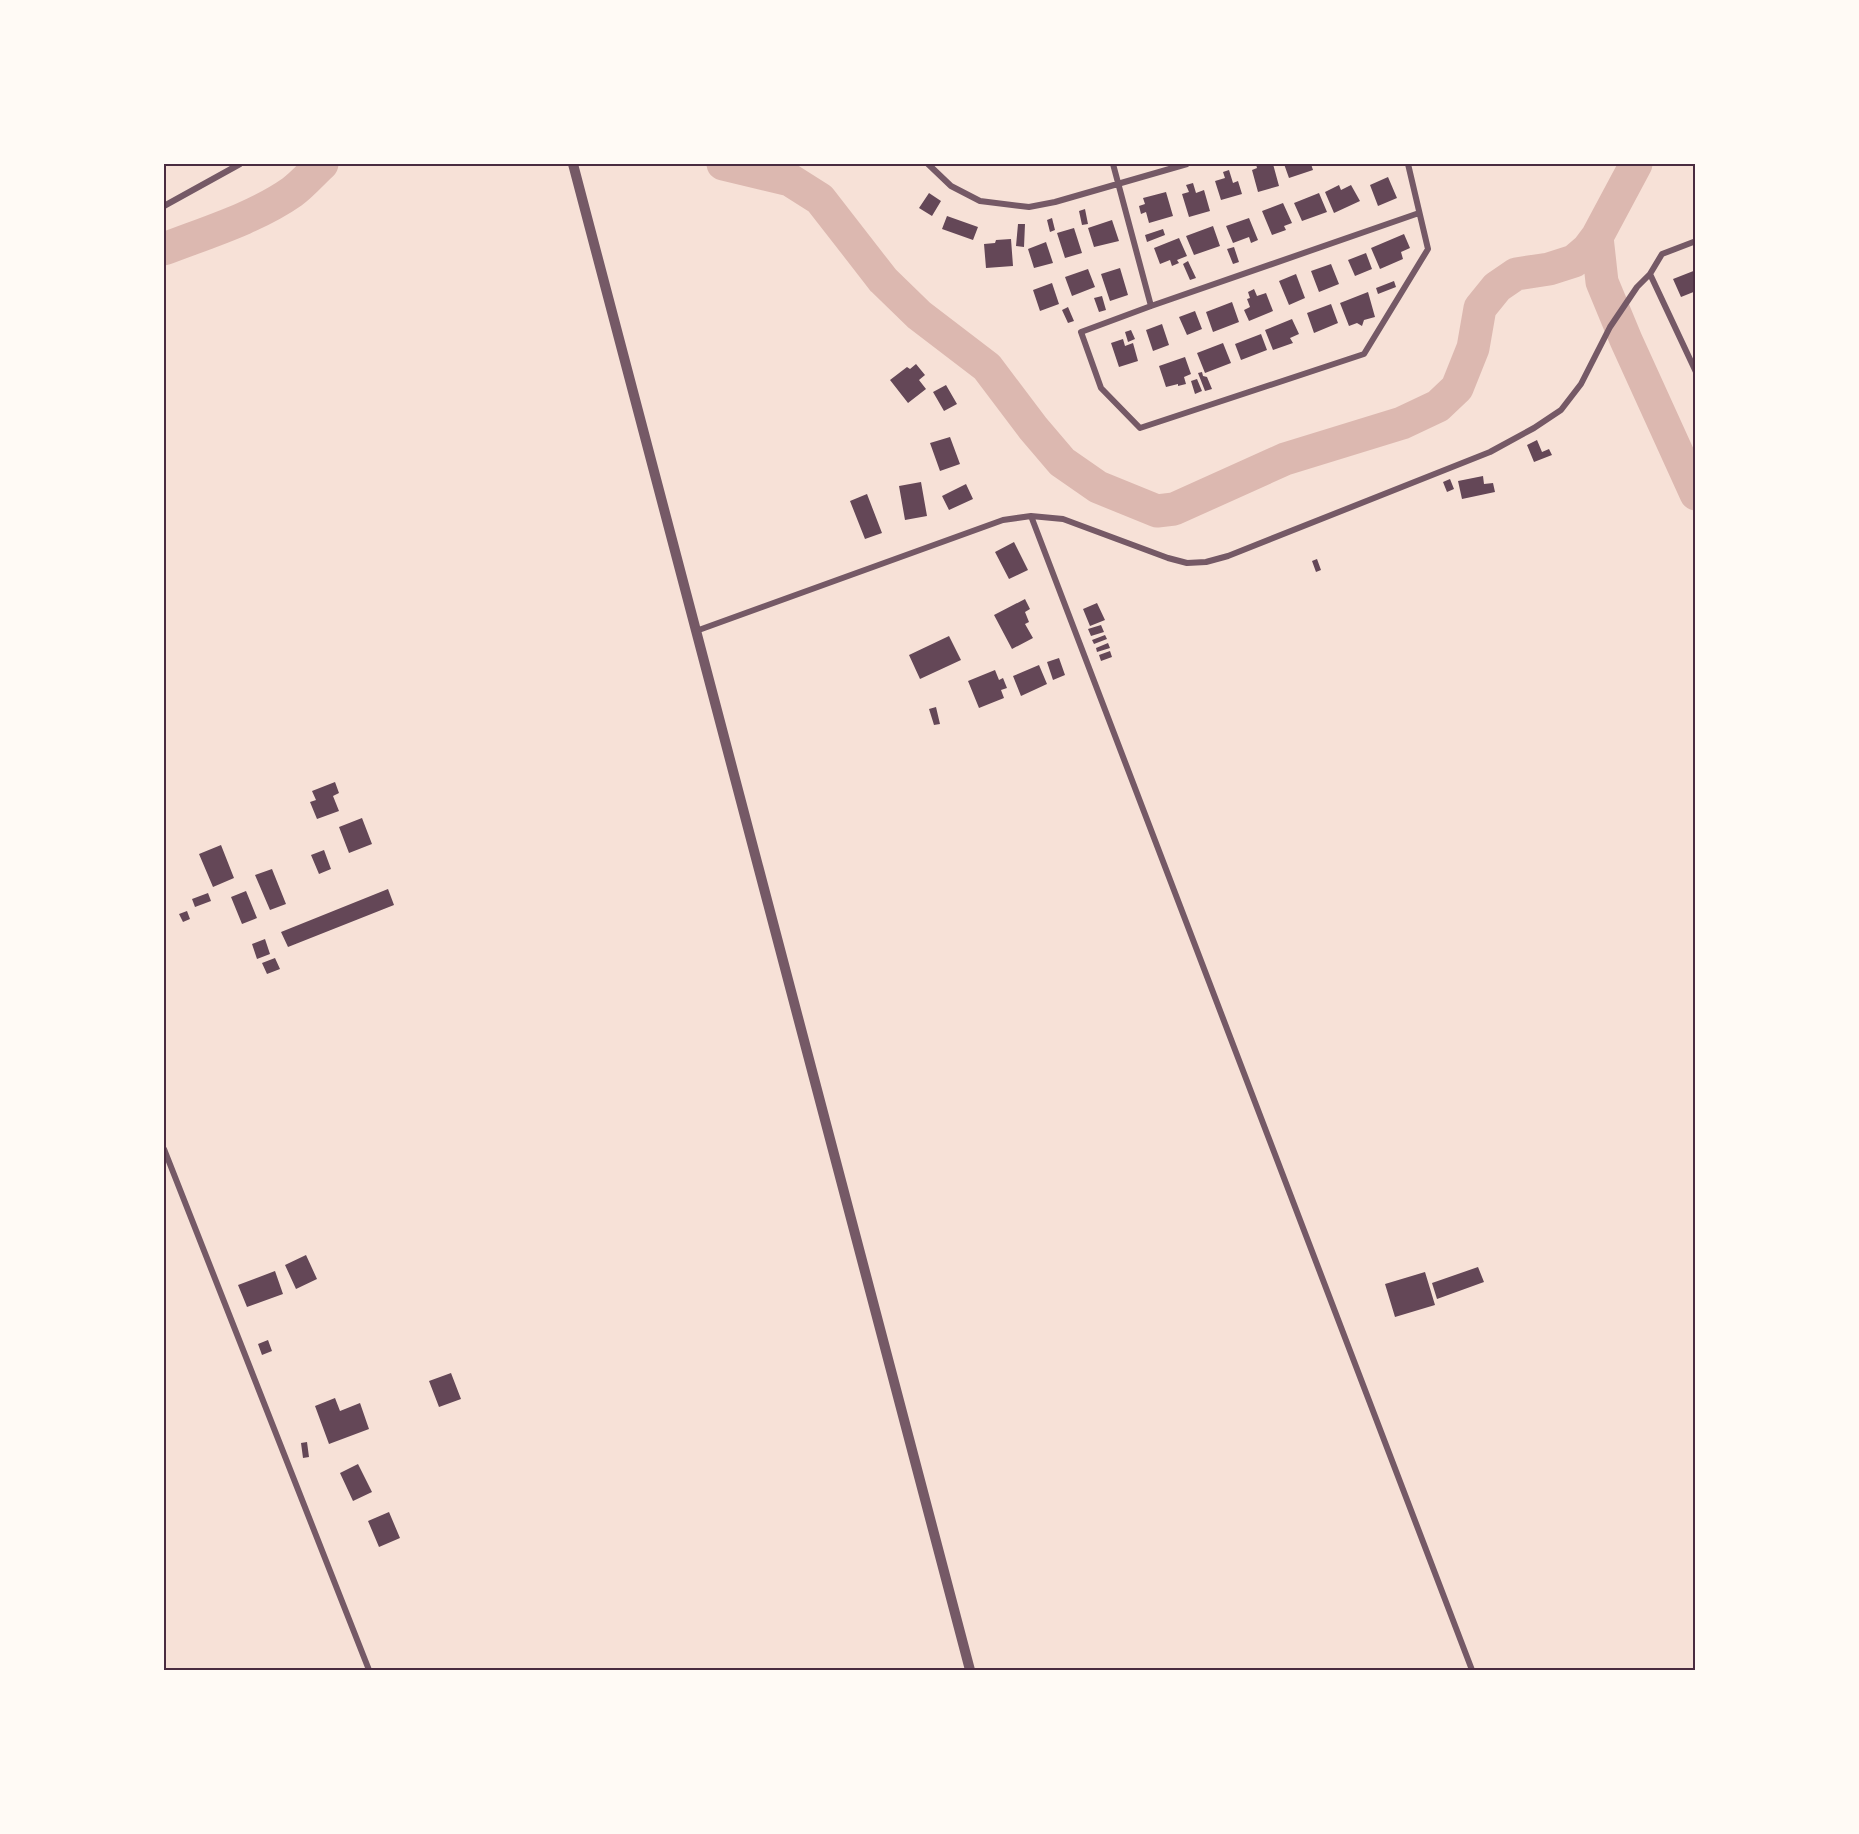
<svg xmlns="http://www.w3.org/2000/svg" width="1859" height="1834" font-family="'Alegreya Sans',sans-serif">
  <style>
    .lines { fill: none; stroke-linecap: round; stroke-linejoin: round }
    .river { stroke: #dcb8b0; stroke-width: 33 }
    .building { fill: #644757 }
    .minor { stroke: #755966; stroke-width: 6 }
    .tertiary { stroke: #755966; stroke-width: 10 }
    .neatline { fill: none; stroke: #4a2c40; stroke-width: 2 }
  </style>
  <rect width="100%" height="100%" fill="#f7e1d7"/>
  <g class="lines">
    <path class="river" d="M723 164 790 180 820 199 883 280 919 315 987 367 1033 428 1062 462 1098 487 1157 511 1174 509 1285 459 1402 423 1438 406 1457 388 1473 348 1480 308 1497 287 1516 274 1549 269 1574 261 1588 249 1597 237 1636 164
      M1597 237 1602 282 1626 340 1696 494
      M164 249C205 233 255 218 292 192 303 184 312 173 322 164"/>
  </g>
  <path class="building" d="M1256 164H1273L1279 186 1258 192 1252 170 1257 168Z
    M1284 164H1311L1313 170 1289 178Z
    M1229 170 1233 183 1238 181 1242 194 1221 200 1215 181 1225 178 1223 172Z
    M1388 177 1397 198 1378 206 1370 185Z
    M1193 183 1196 193 1204 190 1210 211 1189 217 1182 194 1189 192 1186 185Z
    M1339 185 1341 190 1351 185 1360 201 1334 213 1325 192Z
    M1166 192 1173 216 1149 223 1146 212 1141 214 1139 206 1145 204 1143 198Z
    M929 193 941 201 932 216 919 208Z
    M1319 193 1327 212 1302 221 1294 203Z
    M1283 203 1292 223 1284 226 1286 230 1272 235 1262 211Z
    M1085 209 1088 224 1082 225 1079 211Z
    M947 216 978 227 973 240 942 229Z
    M1052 218 1055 230 1050 232 1047 220Z
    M1249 218 1258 240 1251 243 1249 237 1233 243 1226 226Z
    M1112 220 1119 241 1094 247 1088 228Z
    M1018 224H1025L1024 247 1016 246Z
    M1213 226 1220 246 1194 255 1186 236Z
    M1074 228 1082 253 1065 258 1057 233Z
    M1163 229 1165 235 1147 242 1145 235Z
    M1404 234 1410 248 1401 252 1403 259 1380 269 1371 248Z
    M1179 238 1187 256 1177 260 1179 263 1172 266 1170 260 1160 264 1154 248Z
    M1011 239 1013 266 986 268 984 244 995 243 996 240Z
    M1046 242 1053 263 1034 268 1028 249Z
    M1234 247 1239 262 1233 264 1227 249Z
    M1366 253 1372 269 1355 276 1348 260Z
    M1188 261 1196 278 1190 280 1183 264Z
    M1331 264 1339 284 1319 292 1311 271Z
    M1120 268 1128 295 1110 301 1101 274Z
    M1088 269 1095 287 1072 296 1065 277Z
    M1696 270V291L1681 297 1673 279Z
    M1296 274 1305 298 1289 305 1279 281Z
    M1394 281 1396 287 1378 294 1376 288Z
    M1052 283 1059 304 1040 311 1033 290Z
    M1254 289 1257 296 1266 293 1273 311 1249 321 1244 310 1250 307 1247 299 1250 298 1248 292Z
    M1368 292 1375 317 1364 320 1362 326 1357 323 1349 326 1340 303Z
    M1102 296 1106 310 1099 312 1094 298Z
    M1232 302 1239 322 1213 332 1206 312Z
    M1331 304 1338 323 1314 333 1307 313Z
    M1068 307 1074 321 1068 323 1062 310Z
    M1195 311 1202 329 1187 335 1179 317Z
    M1292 319 1299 334 1290 338 1293 343 1273 350 1265 330Z
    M1162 324 1169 345 1153 351 1146 330Z
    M1131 330 1135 339 1128 342 1125 332Z
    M1261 334 1267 350 1241 360 1235 344Z
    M1123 339 1125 346 1133 343 1138 361 1119 367 1111 343Z
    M1223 343 1231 363 1205 373 1197 353Z
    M1185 357 1191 374 1184 377 1186 384 1178 386V384L1166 387 1159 366Z
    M916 364 925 375 919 380 926 389 908 403 890 380 907 367 910 369Z
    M1202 372 1203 376 1207 377 1212 389 1205 391 1198 373Z
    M1197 379 1202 391 1195 394 1191 381Z
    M946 385 957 404 944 411 933 392Z
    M950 437 960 464 940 471 930 443Z
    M1537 440 1542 452 1549 449 1552 455 1534 462 1527 445Z
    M1483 476 1484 484 1493 483 1495 492 1462 499 1458 481Z
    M1450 479 1454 489 1447 492 1443 482Z
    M921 482 927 516 905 520 899 486Z
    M966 484 973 499 949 510 942 496Z
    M867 494 882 533 865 539 850 501Z
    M1014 542 1028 570 1009 579 995 552Z
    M1317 559 1321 570 1316 572 1312 561Z
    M1025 599 1030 609 1025 612 1029 622 1025 624 1033 638 1012 649 994 615Z
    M1097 603 1105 620 1090 626 1083 609Z
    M1101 625 1104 632 1091 636 1088 629Z
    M1105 635 1107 639 1094 644 1092 640Z
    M949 636 961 660 920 679 909 655Z
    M1108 643 1110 648 1097 652 1096 648Z
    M1110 651 1112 657 1101 661 1099 655Z
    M1059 658 1065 675 1053 680 1047 662Z
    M1039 665 1047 684 1021 696 1013 676Z
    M995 670 999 680 1003 678 1007 688 1001 690 1004 698 979 708 968 681Z
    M936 707 940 724 934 725 929 709Z
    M335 782 339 793 333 796 339 811 317 819 310 802 316 800 312 791Z
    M362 818 372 844 349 853 339 827Z
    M221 845 234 878 213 887 199 854Z
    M324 850 331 869 319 874 311 855Z
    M272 869 286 904 270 910 255 875Z
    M388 889 394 905 288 947 281 932Z
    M246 891 257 918 242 924 231 897Z
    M208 893 211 901 195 907 192 899Z
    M187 911 190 919 183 922 179 914Z
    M265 939 270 954 257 959 252 944Z
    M275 958 280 969 267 974 262 963Z
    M306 1255 317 1279 296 1289 285 1265Z
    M1478 1267 1484 1282 1437 1299 1432 1283Z
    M275 1271 283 1294 247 1307 238 1285Z
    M1425 1272 1435 1305 1395 1317 1385 1284Z
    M268 1340 272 1351 262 1355 258 1344Z
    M451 1373 461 1399 439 1407 429 1381Z
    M335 1398 340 1411 360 1403 369 1429 329 1444 315 1406Z
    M307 1442 309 1457 303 1458 301 1443Z
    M358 1464 372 1492 353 1501 340 1473Z
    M389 1512 400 1538 379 1547 368 1521Z"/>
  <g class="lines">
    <path class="minor" d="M928 164 951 186 980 201 1029 207 1055 202 1187 164
      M1113 164 1151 306
      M1408 164 1428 249 1364 354 1140 428 1101 388 1081 332 1151 306 1419 213
      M164 206 240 164
      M1696 241 1662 254 1650 274 1696 372
      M1031 516 1472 1670
      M696 631 1003 520 1031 516 1063 519 1168 558 1187 563 1206 562 1228 556 1490 452 1534 428 1561 410 1581 384 1610 327 1637 287 1650 274
      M164 1149 369 1670"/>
    <path class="tertiary" d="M573 164 970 1670"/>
  </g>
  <rect width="1859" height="1834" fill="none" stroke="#fffaf5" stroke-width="330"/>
  <rect x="165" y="165" width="1529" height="1504" class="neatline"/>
</svg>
